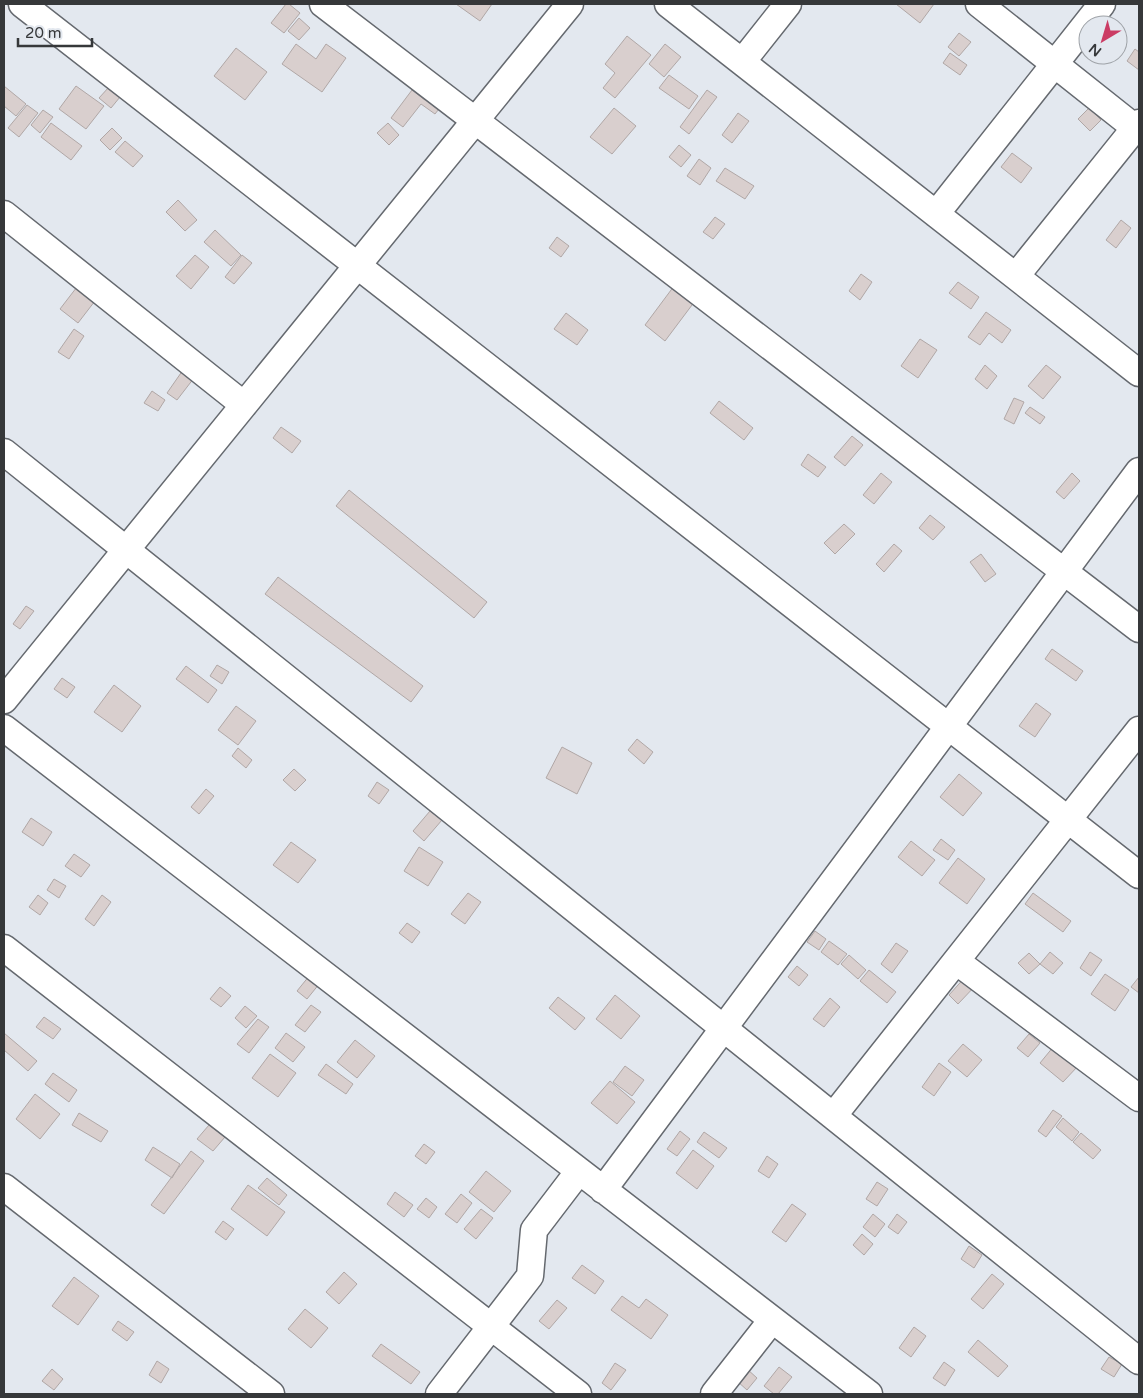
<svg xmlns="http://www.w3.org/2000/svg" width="1143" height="1398" font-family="'Varela Round',sans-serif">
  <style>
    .building { fill: #d9cfce; stroke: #b0a7a6 }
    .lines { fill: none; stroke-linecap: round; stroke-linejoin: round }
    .minor-casing { stroke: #65696f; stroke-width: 29 }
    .minor { stroke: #fff; stroke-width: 26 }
  </style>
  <rect width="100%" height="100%" fill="#e3e8ef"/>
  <path class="building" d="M286 4H289L300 13 284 33 271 23Z
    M456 4H492L480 21Z
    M896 4H934L920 23Z
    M299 18 310 28 299 40 288 31Z
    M959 33 971 42 959 56 948 47Z
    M627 36 651 55 615 98 603 88 615 73 605 64Z
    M296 44 316 59 326 44 346 58 322 92 282 64Z
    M665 44 681 57 664 77 649 64Z
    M236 48 267 72 245 100 214 76Z
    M1135 49 1139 52V70L1127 61Z
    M950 53 967 65 960 75 943 63Z
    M669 75 698 96 689 109 659 88Z
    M4 86 26 104 16 116 4 106Z
    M76 86 104 106 86 129 59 109Z
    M109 87 120 97 111 108 99 98Z
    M412 90 425 100 433 90 446 100 435 114 421 104 403 127 391 118Z
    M707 90 717 97 689 134 680 127Z
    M27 105 38 113 19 137 8 128Z
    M614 108 636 126 612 154 590 137Z
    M1089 108 1101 120 1090 131 1078 119Z
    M43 110 53 117 40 133 31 125Z
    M738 113 749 121 732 143 722 135Z
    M51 123 82 146 71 160 41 137Z
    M388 123 399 135 389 145 377 133Z
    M112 128 122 138 110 150 100 140Z
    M125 141 143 156 133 167 115 152Z
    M679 145 691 155 681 167 669 157Z
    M1012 153 1032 168 1021 183 1001 167Z
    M699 159 711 168 700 185 687 176Z
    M725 168 754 186 745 199 716 181Z
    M178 200 197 220 185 231 166 212Z
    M715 217 725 224 713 239 703 232Z
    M1121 220 1131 228 1116 248 1106 240Z
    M215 230 241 255 231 266 204 242Z
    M557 237 569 246 561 257 549 248Z
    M195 255 209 267 191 289 176 276Z
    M242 255 252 263 234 284 225 277Z
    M861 274 872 282 860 300 849 291Z
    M677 282 698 297 665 341 645 325Z
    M958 282 979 297 971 309 949 293Z
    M80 283 98 297 78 323 60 309Z
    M986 312 1011 330 1002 343 989 333 980 345 968 337Z
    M566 313 588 330 577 345 554 329Z
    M74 329 84 336 69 359 58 352Z
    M920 339 937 350 918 378 901 366Z
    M985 365 997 376 987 389 975 379Z
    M1046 365 1061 377 1043 399 1028 386Z
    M183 370 194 378 177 400 167 393Z
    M152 391 165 400 158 411 144 403Z
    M1014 398 1024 402 1014 424 1004 419Z
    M719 401 753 428 744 440 710 413Z
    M1030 407 1045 417 1040 424 1025 413Z
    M281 427 301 441 292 453 273 438Z
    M852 436 863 445 845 466 834 457Z
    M808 454 826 467 818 477 801 465Z
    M881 473 892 482 874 504 863 495Z
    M1072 473 1080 481 1064 499 1056 492Z
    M349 490 487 602 474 618 336 506Z
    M930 515 945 527 933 540 919 528Z
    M844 524 855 534 835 554 824 543Z
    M894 544 902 551 884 572 876 564Z
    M981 554 996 574 985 582 970 562Z
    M278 577 423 686 411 702 265 594Z
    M26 606 34 611 20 629 13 624Z
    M1052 649 1083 671 1076 681 1045 659Z
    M217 665 229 672 222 684 210 676Z
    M186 666 217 690 208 703 176 679Z
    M62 678 75 687 67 698 54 689Z
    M114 685 141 706 122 732 94 712Z
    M1036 703 1051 714 1035 737 1019 726Z
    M236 706 256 721 238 745 218 730Z
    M637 739 653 752 644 764 628 750Z
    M562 747 592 763 577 794 546 778Z
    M238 748 252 760 246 768 232 756Z
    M294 769 306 780 295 791 283 780Z
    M959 774 982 793 963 816 940 797Z
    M377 782 389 790 379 804 368 796Z
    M206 789 214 796 199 814 191 807Z
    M430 811 442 820 424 841 413 831Z
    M31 818 52 832 43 846 22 832Z
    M941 839 955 850 948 860 933 850Z
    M911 841 935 860 922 876 898 857Z
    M291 842 316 860 298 883 273 865Z
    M419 847 443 862 428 886 404 871Z
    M74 854 90 865 81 877 65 866Z
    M958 858 985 879 967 904 939 883Z
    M54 879 66 886 59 898 47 890Z
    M468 893 481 902 465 924 451 914Z
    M1033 893 1071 921 1063 932 1025 904Z
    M38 895 48 903 40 915 29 907Z
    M102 895 111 902 94 926 85 919Z
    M407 923 420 932 412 943 399 933Z
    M815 931 826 939 819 950 807 942Z
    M829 941 847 954 838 965 821 952Z
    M896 943 908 951 892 973 881 964Z
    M1050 952 1063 963 1053 974 1040 964Z
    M1090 952 1102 960 1091 976 1080 968Z
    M1029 953 1040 964 1029 974 1018 963Z
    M849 955 866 970 858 979 841 964Z
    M797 966 808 975 799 986 788 977Z
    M314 970 324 978 307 999 297 991Z
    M869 970 896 992 887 1003 860 981Z
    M1105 974 1129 990 1115 1011 1091 994Z
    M967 975 977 984 958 1004 949 995Z
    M1139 977V993L1131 987Z
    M220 987 231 996 221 1007 210 999Z
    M615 995 640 1016 621 1039 596 1019Z
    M558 997 585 1018 575 1030 549 1008Z
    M830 998 840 1007 824 1027 813 1019Z
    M311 1005 321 1012 305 1032 295 1025Z
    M245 1006 257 1016 246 1028 235 1018Z
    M44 1017 61 1029 53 1039 36 1027Z
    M258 1019 269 1027 249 1053 237 1044Z
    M4 1033 37 1061 28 1071 4 1050Z
    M286 1033 305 1047 293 1062 275 1048Z
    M1029 1034 1040 1043 1028 1057 1017 1048Z
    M355 1040 375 1056 357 1078 337 1062Z
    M963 1044 982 1060 967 1077 948 1061Z
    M1054 1046 1078 1066 1063 1082 1040 1063Z
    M270 1054 296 1073 278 1097 252 1078Z
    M939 1063 951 1072 934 1096 922 1087Z
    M326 1064 353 1084 346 1094 318 1075Z
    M625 1066 644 1080 632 1096 613 1082Z
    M53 1073 77 1090 69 1102 45 1084Z
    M610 1081 635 1102 617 1124 591 1103Z
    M35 1094 60 1114 40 1139 16 1119Z
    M1053 1110 1062 1116 1046 1137 1038 1131Z
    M79 1113 108 1131 101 1142 72 1125Z
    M1063 1118 1079 1132 1072 1141 1056 1127Z
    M209 1125 225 1137 213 1151 197 1139Z
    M680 1131 690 1139 677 1156 667 1149Z
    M704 1132 727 1148 719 1158 697 1142Z
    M1081 1133 1101 1150 1093 1159 1073 1142Z
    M424 1144 435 1152 426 1164 415 1156Z
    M153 1147 180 1164 172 1178 145 1160Z
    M693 1150 714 1166 697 1189 676 1173Z
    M191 1151 204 1161 164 1214 151 1205Z
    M767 1156 778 1164 769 1178 758 1171Z
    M486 1171 511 1191 494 1212 469 1192Z
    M267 1178 287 1195 279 1205 258 1188Z
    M877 1182 888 1189 877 1206 866 1199Z
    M248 1185 285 1212 267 1236 231 1209Z
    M395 1192 413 1205 404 1217 387 1204Z
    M461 1194 472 1203 457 1223 445 1214Z
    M426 1198 437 1207 429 1218 417 1209Z
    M792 1204 806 1214 786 1242 772 1232Z
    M481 1209 493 1218 476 1239 464 1229Z
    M873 1214 885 1224 875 1237 863 1227Z
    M897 1214 907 1222 898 1234 888 1227Z
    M223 1221 234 1229 226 1240 215 1232Z
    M862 1234 873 1244 864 1255 853 1245Z
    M969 1246 982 1255 974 1268 961 1259Z
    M582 1265 604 1281 595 1294 572 1278Z
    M344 1272 357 1284 339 1304 326 1292Z
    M992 1274 1004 1284 983 1309 971 1299Z
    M74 1277 99 1296 78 1325 52 1306Z
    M622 1296 639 1308 646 1299 668 1315 651 1339 611 1310Z
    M557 1300 567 1308 549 1329 539 1321Z
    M305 1309 328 1328 311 1348 288 1329Z
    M118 1321 134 1332 127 1341 112 1330Z
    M914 1327 926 1336 911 1357 899 1348Z
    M978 1340 1008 1366 998 1377 968 1352Z
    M381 1344 420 1372 411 1384 372 1356Z
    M1109 1357 1122 1364 1114 1377 1101 1369Z
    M157 1361 169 1369 161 1383 149 1375Z
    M944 1362 955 1370 945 1386 933 1378Z
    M615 1363 626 1370 611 1390 602 1383Z
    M779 1367 792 1377 778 1394H774L764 1386Z
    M52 1369 63 1379 54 1390 42 1381Z
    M747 1369 757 1378 747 1390 737 1381Z"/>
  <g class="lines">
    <defs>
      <path id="minor" d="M22 4 1139 875
        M323 4 1139 629
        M668 4 1139 373
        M979 4 1139 131
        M742 62 788 4
        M4 214 244 405
        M936 214 1102 4
        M1016 276 1139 123
        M4 452 1139 1361
        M4 700 570 4
        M4 728 869 1394
        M4 948 578 1394
        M956 961 1139 1098
        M834 1115 1139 730
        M4 1187 271 1394
        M603 1190 1139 471
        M439 1394 530 1276 534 1230 579 1171
        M714 1394 772 1320"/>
    </defs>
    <use href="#minor" class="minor-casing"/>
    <use href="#minor" class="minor"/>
  </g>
  <rect width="1143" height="1398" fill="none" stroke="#36383a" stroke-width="10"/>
  <g transform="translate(1103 40) rotate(218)"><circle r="24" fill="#e3e8ef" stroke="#9ea2a7"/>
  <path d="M0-4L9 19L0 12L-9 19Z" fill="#cb3c64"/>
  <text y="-8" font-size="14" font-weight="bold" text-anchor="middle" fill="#36383a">N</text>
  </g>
  <path d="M18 38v8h74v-8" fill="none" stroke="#36383a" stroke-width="2.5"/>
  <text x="25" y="38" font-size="15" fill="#36383a" stroke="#e3e8ef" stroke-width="4" paint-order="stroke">20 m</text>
</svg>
